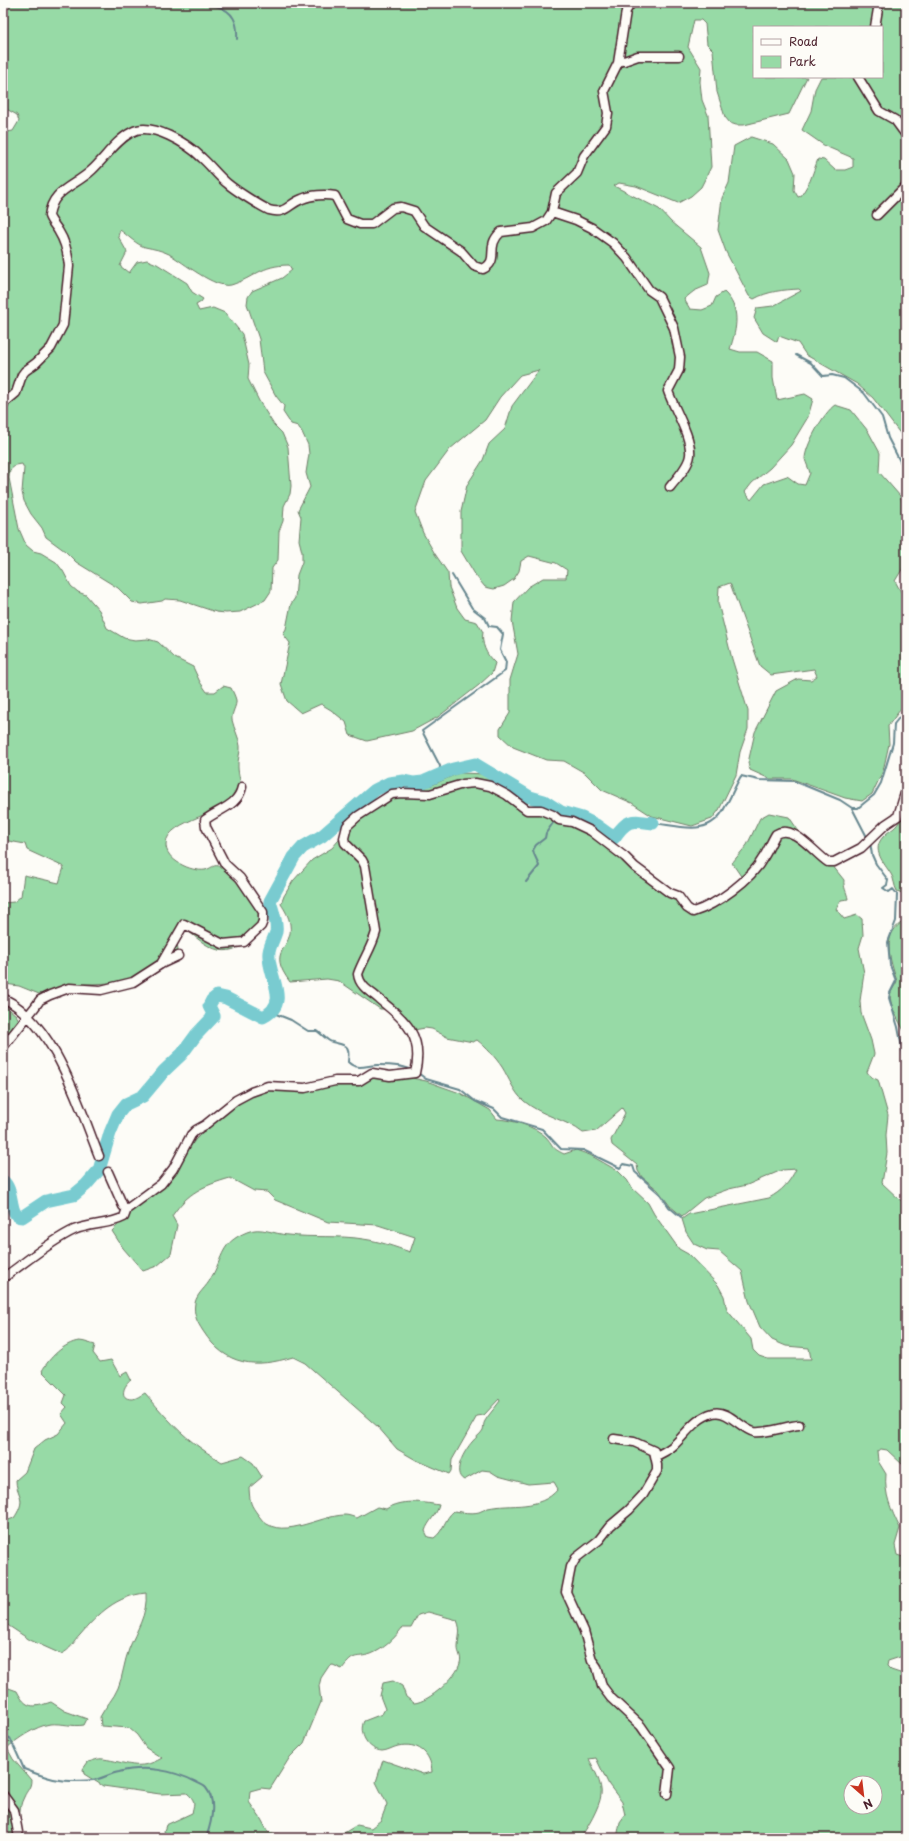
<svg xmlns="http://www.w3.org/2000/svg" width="909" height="1841" font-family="'Playpen Sans',sans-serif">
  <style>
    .green { fill: #97daa6; stroke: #707c68; fill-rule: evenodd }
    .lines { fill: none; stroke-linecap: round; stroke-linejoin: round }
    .stream { stroke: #66868e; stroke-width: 2 }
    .river { stroke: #79cbd0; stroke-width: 13 }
    .street-casing { stroke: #4a1f2b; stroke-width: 11 }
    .street { stroke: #fdfcf7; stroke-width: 8 }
  </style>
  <rect width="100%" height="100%" fill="#fdfcf7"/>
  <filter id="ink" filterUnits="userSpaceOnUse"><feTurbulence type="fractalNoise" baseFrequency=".025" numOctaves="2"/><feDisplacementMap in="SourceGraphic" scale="8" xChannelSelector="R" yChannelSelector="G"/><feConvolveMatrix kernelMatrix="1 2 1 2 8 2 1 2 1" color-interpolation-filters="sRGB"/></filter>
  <g filter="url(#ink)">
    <path class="green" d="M3 3H906V454L903 450 902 436 873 398 857 384 806 355 798 343 779 336 777 342 763 333 754 318 757 308 773 306 801 291 799 289C783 290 768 291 754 299L749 296 726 252 718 230 722 198 729 183 734 146 751 137 773 144 789 159 795 173 794 190 798 197 801 196 810 181 818 159 824 160 835 170H845L853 167V158L825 146 802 130 811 111 815 89 821 77H882V27H754V77H807L789 114 744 125H736L730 123 725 117 717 92 713 50 707 44 705 24 701 20H694L688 47 701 68 700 82 702 100 708 115 711 167 701 187 691 196 678 203 636 186 619 183 614 186 659 209 671 222 701 247 710 273 708 285 694 291 684 299 690 309 702 310 712 306 716 297 724 292C741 308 737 328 730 349L740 352H757L773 361V378L777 400 805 394 813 399 808 417 791 445 770 468 752 483 745 492 751 500 764 484 787 476 798 484 805 485 810 473C809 469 806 463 805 459 805 446 824 412 835 405L851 410 868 431 880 453 879 472 900 496 906 512V563L895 581 906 601V702L888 726 889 744 883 771 872 794 862 801 845 798 792 779H770L750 770 748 763 755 732 776 691 798 679 811 680 817 676 814 669 771 675 760 666 730 583 719 587 718 603 732 659 748 711V729L740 752 736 775 719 810 712 819 692 826 652 816 632 803 602 790 585 773 564 761 546 760 513 747 500 735V729L510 713V680L518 654 512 621 514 602 528 587 543 578H566L567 570 556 563 529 556 521 561 519 571 514 579 504 586 494 589 485 587 476 576 461 551V512L467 485 483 460 489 444 505 429 512 406 539 370 520 375 500 397 485 420 450 449 426 481 415 512 423 533 435 554 448 573 449 587 457 608 465 619 477 622 483 632C481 643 486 655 495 663L492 673 479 685 438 717 412 731 367 741 350 735 346 722 331 710 321 704 301 713 287 701 281 684 290 643 283 634 286 629 291 604 295 598 297 575 302 562V552L299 540 301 517 298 510 310 487 306 473 309 454 308 445 302 432 298 426 291 424 283 412 284 406 276 396 263 372 259 339 247 304 248 297 252 291 282 278 292 270 289 265C261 265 254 278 231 285 215 289 183 262 169 254 161 250 154 249 145 247 137 245 127 235 120 230L118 236 127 252 120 266 129 273 137 262 147 260 157 264 187 283 192 292 203 299 201 302 196 305 199 311 213 308 225 313 242 334 249 365 248 379 259 401 274 425 282 433 288 447 291 486 290 494 284 506 283 521 279 531 278 560 272 568 271 591 265 600 240 612 226 613 216 612 180 600 165 599 162 601 142 604 132 602 118 588 76 562 65 551 46 537 42 528 31 514 24 501 22 492 24 468 22 464 16 465 10 470 9 478 19 529 26 545 33 551 41 553 56 562 63 571 71 586 78 592 86 595 99 610 107 628 124 638 135 640 148 639 158 642 175 658 193 667 200 682 207 692H215L223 686 231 688C233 692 235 696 236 700 237 706 231 713 232 720 234 729 239 737 240 746 241 752 237 760 238 767 238 775 242 782 239 791 230 814 166 819 166 844 165 860 191 872 205 870 211 869 214 863 221 867 231 873 257 903 260 913 263 920 256 933 252 938 250 941 246 942 244 944 222 959 206 946 188 931L183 932 177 940 178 951 137 977 111 983 69 985 50 992 39 994 19 986 5 984 3 986V903L14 902 21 896 24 875 59 883 64 867 27 850 25 844 3 840V129L7 132 13 131 19 121 17 115 3 107Z
      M459 773 487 774 504 785 543 816 586 831 613 850 639 875 678 901 690 913 745 882 732 863 747 845 760 818 769 813 789 817 811 849 832 865 844 880C843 887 847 892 848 899L841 900 836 909 844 919 857 915 862 919 863 935 859 948 864 973 860 1001 861 1013 871 1040 874 1054 867 1072 871 1077 878 1080 888 1115 886 1135 887 1153 882 1183 900 1200 906 1201V1466L903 1465 887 1450 881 1449 877 1451 878 1461 886 1474C884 1494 891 1510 900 1528L895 1545 897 1555 906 1558V1655L888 1661 887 1666 891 1670 906 1675V1838H617L620 1822 625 1815 622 1802 609 1785 596 1758 589 1759C593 1767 603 1785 601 1795 600 1806 587 1829 580 1838H318L344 1833 357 1825 371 1828 381 1820 387 1804 376 1782 383 1760 423 1774 432 1772C431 1752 417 1742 398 1746 393 1747 387 1751 382 1751 368 1750 358 1733 364 1721L382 1714 385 1709 380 1696 383 1683 393 1681 402 1686 406 1697 414 1703C429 1702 457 1677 460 1663 462 1657 458 1653 458 1648 458 1636 462 1632 457 1620L428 1612 418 1615 411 1628H402C394 1639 384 1649 371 1654 355 1659 355 1652 342 1669L333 1665 329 1666 321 1678 319 1686 321 1702 304 1743 290 1757 270 1789 261 1788 250 1791 249 1802 261 1819 268 1832 296 1838H167L164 1831 166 1825 192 1813C195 1803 195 1800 187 1793L160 1794 103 1786 84 1774 83 1769 88 1762C93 1761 98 1758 103 1759 127 1762 138 1772 162 1758L146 1748 137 1735 129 1728 101 1726 100 1717C105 1707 114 1698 118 1688 123 1676 124 1662 129 1649 136 1631 148 1614 146 1593 116 1596 99 1613 80 1635 73 1642 71 1650 61 1654L30 1640 3 1622V1522L14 1518C18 1512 23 1504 20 1496 18 1490 16 1487 16 1480L25 1472 34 1449 45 1440 58 1434 67 1423 61 1414 67 1407 63 1403 66 1395 42 1371C49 1358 64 1343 79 1341 84 1341 91 1344 95 1345L93 1353 100 1362 111 1360 120 1376 127 1372 131 1380C124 1385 118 1399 132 1399 136 1399 141 1395 145 1393 153 1402 160 1411 168 1419 184 1437 202 1450 222 1462L243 1456 253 1463 262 1477 249 1488C250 1503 250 1504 259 1516 277 1544 319 1515 345 1515 349 1515 353 1517 357 1518L377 1507 386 1509C403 1499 421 1502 439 1505 437 1515 428 1521 425 1531L428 1537 434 1538C444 1531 444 1519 454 1511 462 1512 471 1514 479 1512 482 1511 485 1509 488 1508 511 1503 540 1511 558 1489L554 1482 528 1484 498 1476 490 1471 482 1470 464 1480C451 1473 465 1450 472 1442 475 1438 481 1434 483 1430 484 1427 483 1424 485 1421 489 1414 495 1408 500 1401L499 1399 484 1415 477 1416 452 1460 451 1471 449 1474 416 1460 397 1449 378 1427 305 1363 293 1357C256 1368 226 1367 203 1331 197 1322 193 1314 195 1303 197 1293 207 1287 211 1278 224 1256 220 1243 247 1232 261 1226 273 1234 288 1235 313 1238 339 1235 363 1239 379 1241 395 1247 410 1252L415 1237 378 1225 328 1222 275 1200 267 1192 254 1191 230 1178C203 1186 188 1192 172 1216L177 1225 171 1254 157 1266 143 1271 123 1248 112 1231 133 1209 151 1197 168 1179 195 1140 208 1127 237 1103 267 1090 343 1082 373 1077 412 1078 426 1081 460 1093 490 1110 497 1119C512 1120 535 1126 546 1137 555 1147 550 1147 564 1154L576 1150 590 1155 618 1171 627 1180 632 1188 648 1203 654 1214 679 1249 688 1254 718 1285 724 1296 727 1310 751 1339 753 1350 759 1356 768 1359H811L809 1348 786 1346 772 1340 760 1327 749 1301 742 1271 719 1251 707 1250 694 1244 686 1232 682 1219 689 1214 769 1198C782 1191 790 1182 796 1169L782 1170 747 1185 729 1189 704 1198 682 1216 670 1206 658 1190 642 1177 638 1171 637 1165 612 1145 611 1140 625 1113 622 1108 596 1131 583 1133C566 1119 541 1116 524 1101 514 1093 509 1078 502 1067 496 1058 486 1047 477 1040L473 1042 447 1037 432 1029 425 1028 414 1030 404 1015 396 1009H380L339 981 327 979 290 982C265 949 294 950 290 924 289 917 285 910 281 904L284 896 293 881 312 860 332 848 350 827 388 792 432 785ZM851 1783H875V1807H851Z
      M902 817 906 819 905 894 897 891C894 886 894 878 891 874 884 863 871 850 883 837 891 828 895 831 902 817Z
      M906 920V1034C901 1025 887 1002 891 992 893 988 895 986 897 981 890 960 880 933 906 920Z
      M3 1004 16 1015 19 1020 3 1041Z
      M3 1686 17 1691C26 1709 33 1708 51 1702L65 1711 87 1719 84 1725C73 1727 62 1723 50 1724 36 1726 17 1739 7 1748L13 1759 31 1780C31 1788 27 1790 24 1797 17 1810 20 1824 23 1838H3Z"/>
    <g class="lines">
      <path class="stream" d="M198 3C207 7 209 4 216 6 234 11 238 23 237 39
        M796 355 811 363 823 376 832 375 844 378 864 393 882 417 888 438 906 473
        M439 777 440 766 422 731 505 671 506 662 500 650 503 634 497 627 489 626 485 618 472 608 452 575
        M852 808 868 839
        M558 817 561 812
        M653 823C680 826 710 838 725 807 731 797 735 786 741 776L759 780 794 781 840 800 852 808H858L874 795 881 783 893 743 894 724 906 709
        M870 842 872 855 876 864 888 880 887 885 883 888 889 892 893 889 897 894 896 921 888 942 890 965 896 981 890 993 889 998 898 1027 906 1068
        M526 882 539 866C538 860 534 857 533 850L536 845 545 838 546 833 555 820
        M271 1012 291 1020 308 1031H317C321 1033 327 1041 332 1042 347 1046 350 1044 348 1062 357 1071 367 1065 378 1065 388 1065 403 1065 412 1070
        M418 1073 426 1079 460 1089 475 1101 494 1109 502 1117 542 1129 561 1149 583 1150 620 1168 623 1164 633 1166 635 1172 660 1194 669 1207 681 1217
        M3 1736 10 1738 24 1769C39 1775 55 1781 71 1781 80 1781 90 1781 98 1779 105 1777 112 1773 119 1772 144 1765 173 1770 196 1782 199 1784 204 1785 206 1788 217 1801 211 1824 206 1838"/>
      <path class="river" d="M3 1181C15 1191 8 1217 22 1217L46 1201 74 1195 86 1185 99 1170 110 1133 118 1114 126 1104 143 1096 164 1071 182 1054 196 1035 214 1016 209 1006 212 1000 217 996 226 998 263 1017C293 1002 266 975 269 952 270 945 274 939 276 932 278 923 272 909 270 901L294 857 303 847 322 836 375 790 389 783 404 781 414 783 423 782 453 769 475 764 530 797 544 801 561 812 582 818 596 825 614 838C627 819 631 820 653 823"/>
      <defs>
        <path id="street" d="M875 27 879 3
          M619 60 624 61 638 56H679
          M858 77 879 111 895 120 906 135
          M552 212 576 220 592 228 613 243 627 258 649 290 659 297 674 328 680 357 679 370 668 391C674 409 692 437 690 455 689 466 677 478 670 487
          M877 215 906 186
          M3 404 16 393 22 375 25 371 36 363 51 348 63 325 69 266C68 254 66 243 59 232 56 226 51 222 49 216 52 189 74 187 92 170 105 158 116 140 132 132 151 121 188 144 202 158 211 166 218 176 228 184 235 190 260 206 269 210 286 215 288 204 302 199 311 195 325 194 335 196L347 219 360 224H372L393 208 401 207 414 211 424 226 461 251 474 266 483 269C501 260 484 247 501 232L533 228 546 221 552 212 556 193 577 173 584 156 606 126 608 113 604 91 618 63 626 11 631 3
          M161 964 184 924 223 944 244 942 261 926 263 921V912L240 878 225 864 206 827 205 820C219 809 238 806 242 787
          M3 998C55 1023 79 1106 99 1156
          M3 1047 35 1007 40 1000 50 995 69 988 101 990 133 982 161 964 178 956
          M108 1172 123 1206 127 1209
          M3 1278C23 1264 52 1240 74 1230 90 1223 109 1225 124 1217L127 1209 161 1184 173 1169 191 1135 196 1130 205 1125 236 1100 251 1092 268 1086 305 1088 335 1081H359L372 1073 390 1076 415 1073C425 1033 402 1018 374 995 367 990 359 984 358 974 363 960 372 947 376 932L365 866 362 860 345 843 344 838 347 826 358 816 392 794 401 793 430 794 463 784 475 783 490 786 507 795 527 810H541L553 815 559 820 572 822 591 831 625 857 635 867 670 893 678 896 687 908 693 912C716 905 751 880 763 858 768 851 771 842 776 834 793 823 815 854 828 862H834L861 848 886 824 898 816 906 790
          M614 1439 634 1442 654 1451 657 1465V1471L643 1495 629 1510 610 1526 599 1540 576 1558 571 1567 566 1592 584 1631 592 1660 597 1667 602 1686 611 1698 641 1726 670 1768 667 1794
          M656 1456C662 1453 669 1450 674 1445 687 1433 695 1418 713 1413 728 1409 741 1429 754 1432 764 1434 787 1426 799 1425
          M3 1795 14 1810 19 1838"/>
      </defs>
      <use href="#street" class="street-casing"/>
      <use href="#street" class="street"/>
    </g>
  </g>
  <rect width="909" height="1841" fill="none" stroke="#fdfcf7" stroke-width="16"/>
  <rect x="8" y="8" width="893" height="1825" fill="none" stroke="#4a1f2b" stroke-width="1.5" filter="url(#ink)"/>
  <rect x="753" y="26" width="130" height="52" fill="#fdfcf7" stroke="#b5a4a5"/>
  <rect x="761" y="39" width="20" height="6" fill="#fdfcf7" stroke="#b5a4a5"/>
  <text x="789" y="46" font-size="12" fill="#4a1f2b">Road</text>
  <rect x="761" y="56" width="20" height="12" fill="#97daa6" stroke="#b5a4a5"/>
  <text x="789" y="66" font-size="12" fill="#4a1f2b">Park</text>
  <g transform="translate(863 1795) rotate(152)"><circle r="19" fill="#fdfcf7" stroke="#b5a4a5"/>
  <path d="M0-3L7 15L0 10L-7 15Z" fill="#c8321e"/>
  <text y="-6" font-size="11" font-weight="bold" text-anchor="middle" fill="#4a1f2b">N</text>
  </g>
</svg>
